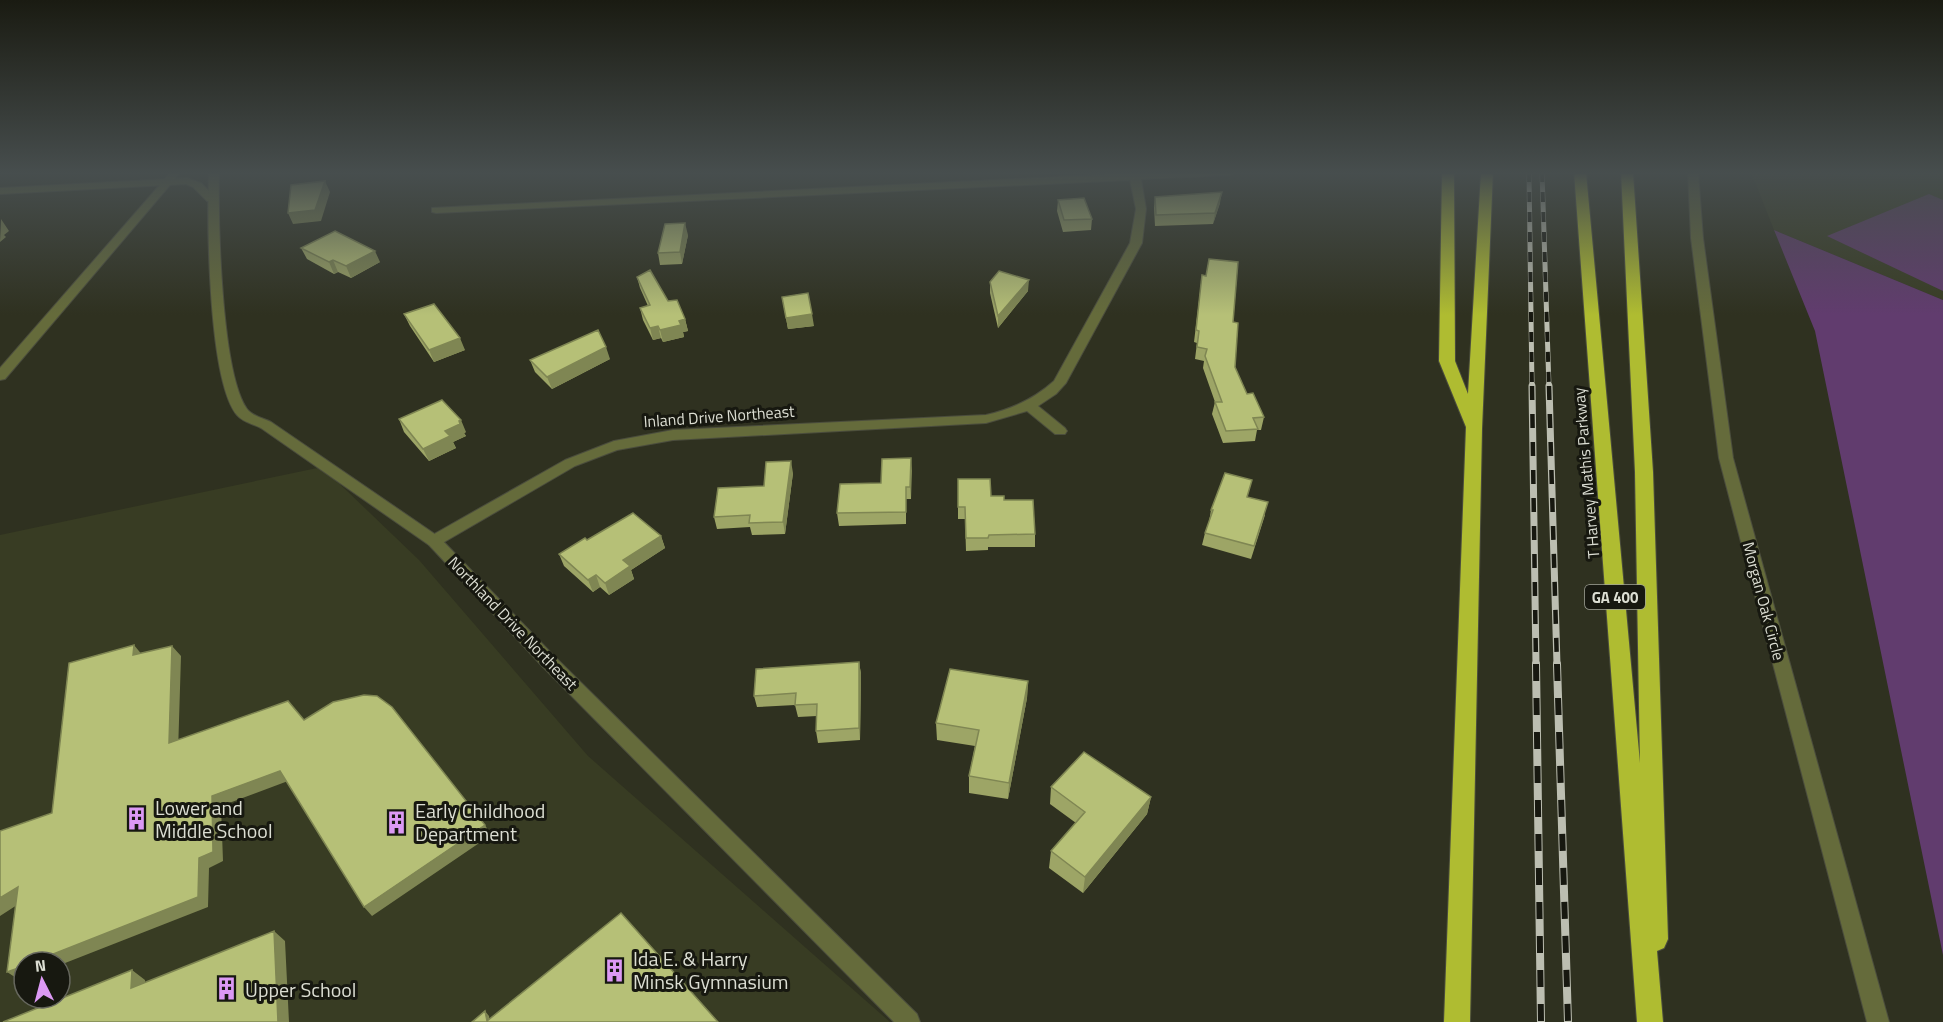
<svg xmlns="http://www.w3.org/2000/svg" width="1943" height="1022" font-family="'Titillium Web',sans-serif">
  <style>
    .built { fill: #383c23; fill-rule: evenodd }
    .green { fill: #613c6e }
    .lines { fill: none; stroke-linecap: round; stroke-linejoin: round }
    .minor-casing { stroke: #4b4d3d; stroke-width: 2 }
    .tertiary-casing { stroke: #4b4d3d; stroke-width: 2 }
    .motorway-casing { stroke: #4b4d3d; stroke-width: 2 }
    .minor { fill: #656b3b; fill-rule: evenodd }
    .tertiary { fill: #656b3b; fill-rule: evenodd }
    .motorway { fill: #afbc31; fill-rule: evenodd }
    .rail-far2-casing { stroke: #bcbeb1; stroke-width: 5 }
    .rail-far1-casing { stroke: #bcbeb1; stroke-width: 7 }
    .rail-casing { stroke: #bcbeb1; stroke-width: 8 }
    .rail-far2 { stroke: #171810; stroke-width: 4; stroke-dasharray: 10; stroke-linecap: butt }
    .rail-far1 { stroke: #171810; stroke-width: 4.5; stroke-dasharray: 14; stroke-linecap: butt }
    .rail { stroke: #171810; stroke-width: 6; stroke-dasharray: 17; stroke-linecap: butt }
    .wall { fill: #9da566 }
    .shaded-wall { fill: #7f8653 }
    .building { fill: #b6c077; stroke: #7f8653; stroke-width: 1.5 }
    .labels { text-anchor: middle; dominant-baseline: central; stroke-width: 6; stroke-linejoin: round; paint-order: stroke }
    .shield { fill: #171810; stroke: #a1a398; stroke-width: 1.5 }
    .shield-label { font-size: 15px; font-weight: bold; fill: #dcded3 }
    .street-label { font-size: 16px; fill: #dcded3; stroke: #171810 }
    .near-poi-label { font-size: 20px; fill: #dcded3; stroke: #171810; text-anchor: start }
  </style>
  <rect width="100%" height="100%" fill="#2f3120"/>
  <path class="built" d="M1751 172H1943V300L1774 230Z
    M322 467 419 560 588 756 890 1022H0V535ZM24 962H60V998H24Z"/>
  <path class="green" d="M1929 194 1943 200V291L1827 236Z
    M1774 230 1943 300V955L1815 331Z"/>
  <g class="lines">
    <defs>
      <path id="minor" d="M1235 172 1230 175 1141 179 1146 209 1142 243 1066 383 1056 394 1038 406 1065 428 1067 431 1065 434H1055L1027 411 986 423 673 440 617 450 575 466 439 545H429L426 541 429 537 565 460 614 441 673 430 986 415C1012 409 1034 399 1054 381L1130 243 1136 209 1130 180 436 213 432 212V208L1135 173Z
        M1688 172H1698L1703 238 1733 458 1889 1022H1867L1719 458 1691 238Z
        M187 178 201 183 215 197V201H207L193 187 186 184 0 194V188Z"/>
      <path id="tertiary" d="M171 172H181L5 379 0 380V368Z
        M209 172H219C218 219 221 373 247 409 252 416 263 418 271 422L439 537 554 656 917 1014 920 1022H894L542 666 429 545 261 428C253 424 243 422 237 415 208 380 207 220 209 172Z"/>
      <path id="motorway" d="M1442 172H1454L1455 361 1468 394 1481 172H1493L1482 429 1470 1022H1444L1466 427 1439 361Z
        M1574 172H1586L1640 763 1635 472 1621 172H1633L1653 472 1668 939 1664 948 1657 951 1663 1022H1637Z"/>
    </defs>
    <use href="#minor" class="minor-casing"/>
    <use href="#tertiary" class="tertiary-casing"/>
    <use href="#motorway" class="motorway-casing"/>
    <use href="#minor" class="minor"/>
    <use href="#tertiary" class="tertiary"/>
    <use href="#motorway" class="motorway"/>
    <defs>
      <path id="rail-far2" d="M1529 172 1532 388
        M1542 172 1549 388"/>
      <path id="rail-far1" d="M1532 386 1536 665
        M1549 386 1557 665"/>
      <path id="rail" d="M1536 664 1541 1022
        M1557 664 1568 1022"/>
    </defs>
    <use href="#rail-far2" class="rail-far2-casing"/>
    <use href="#rail-far1" class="rail-far1-casing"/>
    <use href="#rail" class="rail-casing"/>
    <use href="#rail-far2" class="rail-far2"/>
    <use href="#rail-far1" class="rail-far1"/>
    <use href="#rail" class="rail"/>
  </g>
  <path class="wall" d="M1155 197 1220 203 1213 224 1155 226 1154 208Z
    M1058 200 1092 219 1091 230 1063 232 1057 211Z
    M688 235 682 264 660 265 658 253Z
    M301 248 380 262 351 278 338 272 334 274 307 259Z
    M1202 275 1233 322 1235 367 1247 394 1264 417 1261 430H1257L1255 441 1223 443 1212 414 1215 402 1203 368 1204 361 1195 359 1197 343 1194 342Z
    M637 277 668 301 685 319 688 331 683 332 684 337 663 342 661 338 653 340 643 320 640 308 648 306 640 288Z
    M990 282 1028 291 998 328 990 293Z
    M782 297 814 326 788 329Z
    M404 314 465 350 434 362 410 326Z
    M610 359 552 389 535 372 530 360Z
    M399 419 466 432 464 433 466 436 453 442 456 448 429 461 404 432Z
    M911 458V499H906V524L839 526 837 513 881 483Z
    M793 473 785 534 752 535 750 527 717 529 714 517 764 486Z
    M958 479 991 496 1004 500 1035 534V547H988V550L966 551 965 519H958Z
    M1247 497 1265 515 1251 559 1202 545 1205 533 1209 522 1211 510Z
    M661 536 665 548 631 570 634 579 609 595 600 587 593 592 564 566 559 554 587 540Z
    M859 662 861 674 860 740 818 743 816 731 817 716 798 717 795 705 757 707 754 696Z
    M1028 681 1027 698 1008 799 969 793V776L975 746 937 740 936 723Z
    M1051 787 1151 797 1147 814 1083 893 1049 868 1051 851 1076 823 1050 804Z"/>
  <path class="shaded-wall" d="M325 181 330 192 321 221 293 224 288 213Z
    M1222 192 1220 203 1213 224 1215 213Z
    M1 219 9 231 4 235 6 237 0 242Z
    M685 223 688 235 682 264 680 252Z
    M375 251 380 262 351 278 346 266Z
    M333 260 338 272 334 274 329 262Z
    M1029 280 1028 291 998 328V316Z
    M812 314 814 326 788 329 786 318Z
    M685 319 688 331 683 332 684 337 663 342 660 330 679 321Z
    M658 326 661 338 653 340 650 328Z
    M460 338 465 350 434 362 429 350Z
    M606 347 610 359 552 389 547 377Z
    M461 420 466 432 464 433 466 436 453 442 456 448 429 461 423 449 445 431Z
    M911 458 912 471 911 499 910 487Z
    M791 461 793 473 785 534 783 522Z
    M661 536 665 548 631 570 634 579 609 595 605 583 623 560Z
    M596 575 600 587 593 592 588 580Z
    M134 645 143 656 133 655Z
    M172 646 181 656 178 753 169 743Z
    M859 662 861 674 860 740 859 728Z
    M1028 681 1027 698 1008 799 1009 783Z
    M280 771 288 781 221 806 223 861 209 868 208 907 60 965V962H33L199 858 212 796Z
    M1151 797 1147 814 1083 893 1085 877Z
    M485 825 491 835 372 916 364 907Z
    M18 887 31 896 0 916V898Z
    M274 931 285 941 289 1022H278Z
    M24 966V980L21 981 7 972Z
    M132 970 145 980V998L131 988Z
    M485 1011 489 1016 490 1022H488Z"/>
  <path class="building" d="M325 181 315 210 288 213 291 185Z
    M1222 192 1215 213 1156 215 1155 197Z
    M1084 198 1092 219 1064 220 1058 200Z
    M685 223 680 252 658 253 665 224Z
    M335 231 375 251 346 266 333 260 329 262 301 248Z
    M1209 259 1238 262 1233 322 1238 323 1235 367 1247 394 1253 393 1264 417 1253 418 1258 429 1226 431 1215 402H1222L1205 356 1207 349 1197 347 1199 331 1196 330 1202 275 1206 276Z
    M650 270 668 301 677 300 685 319 679 321 681 325 660 330 658 326 650 328 640 308 650 305 637 277Z
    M999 271 1029 280 998 316 990 282Z
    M808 293 812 314 786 318 782 297Z
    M434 304 460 338 429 350 404 314Z
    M598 330 606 347 547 377 530 360Z
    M442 400 461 420 459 421 460 424 445 431 450 436 423 449 399 419Z
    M911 458 910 487H906V512L837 513 840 484 881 483 882 459Z
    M791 461 783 522 749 523 750 515 714 517 718 488 764 486 766 462Z
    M1225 473 1252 480 1247 497 1268 502 1254 546 1205 533 1213 510H1211Z
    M958 479H990L991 496H1004V500H1033L1035 534 989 535 988 538H966L965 507H958Z
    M633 513 661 536 623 560 630 566 605 583 596 575 588 580 559 554 585 538 587 540Z
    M134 645 133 655 172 646 169 743 288 701 304 720 333 702 364 695 377 696 392 707 485 825 364 907 280 771 212 796 213 852 199 858 198 897 33 962H24V966L7 972 18 887 0 898V831L52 813 69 663Z
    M859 662V728L816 731 817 704 795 705 796 693 754 696 756 669Z
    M950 669 1028 681 1009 783 969 776 979 730 936 723Z
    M1084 752 1151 797 1085 877 1051 851 1085 812 1051 787Z
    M621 913 718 1022H472L485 1011 487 1021Z
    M274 931 278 1022H3L132 970 131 988Z"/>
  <linearGradient id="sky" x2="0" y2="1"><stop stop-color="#1a1b12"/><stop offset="0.55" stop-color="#474e4e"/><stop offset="1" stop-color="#474e4e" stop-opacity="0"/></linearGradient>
  <rect width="1943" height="315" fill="url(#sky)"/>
  <defs>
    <symbol id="building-bare" viewBox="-9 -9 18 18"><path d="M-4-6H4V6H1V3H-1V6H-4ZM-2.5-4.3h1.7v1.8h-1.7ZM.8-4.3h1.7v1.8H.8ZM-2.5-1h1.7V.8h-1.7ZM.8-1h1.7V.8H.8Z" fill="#dc99f4" stroke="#171810" stroke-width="2.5" paint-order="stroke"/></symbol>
  </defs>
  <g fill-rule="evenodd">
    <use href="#building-bare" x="120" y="802" width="33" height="33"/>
    <use href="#building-bare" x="380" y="806" width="33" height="33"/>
    <use href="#building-bare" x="598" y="954" width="33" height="33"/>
    <use href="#building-bare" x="210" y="972" width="33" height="33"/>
  </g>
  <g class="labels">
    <rect class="shield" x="1585" y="585" width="60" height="24" rx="4.5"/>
    <g class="shield-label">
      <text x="1615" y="597">GA 400</text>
    </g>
    <g class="street-label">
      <text transform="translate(719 416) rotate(-4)">Inland Drive Northeast</text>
      <text transform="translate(1586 473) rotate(-95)">T Harvey Mathis Parkway</text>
      <text transform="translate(1764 601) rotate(75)">Morgan Oak Circle</text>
      <text transform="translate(513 623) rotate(46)">Northland Drive Northeast</text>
    </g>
    <g class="near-poi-label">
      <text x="155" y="807">Lower and<tspan x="155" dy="23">Middle School</tspan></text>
      <text x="415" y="810">Early Childhood<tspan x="415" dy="23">Department</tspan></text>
      <text x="633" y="958">Ida E. &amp; Harry<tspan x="633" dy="23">Minsk Gymnasium</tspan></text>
      <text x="245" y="989">Upper School</text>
    </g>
  </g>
  <g transform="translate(42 980) rotate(354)"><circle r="28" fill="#171810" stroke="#66675e" stroke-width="1.5"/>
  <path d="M0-4.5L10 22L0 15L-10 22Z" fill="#dc99f4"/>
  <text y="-9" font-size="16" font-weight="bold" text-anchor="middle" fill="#dcded3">N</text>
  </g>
</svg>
